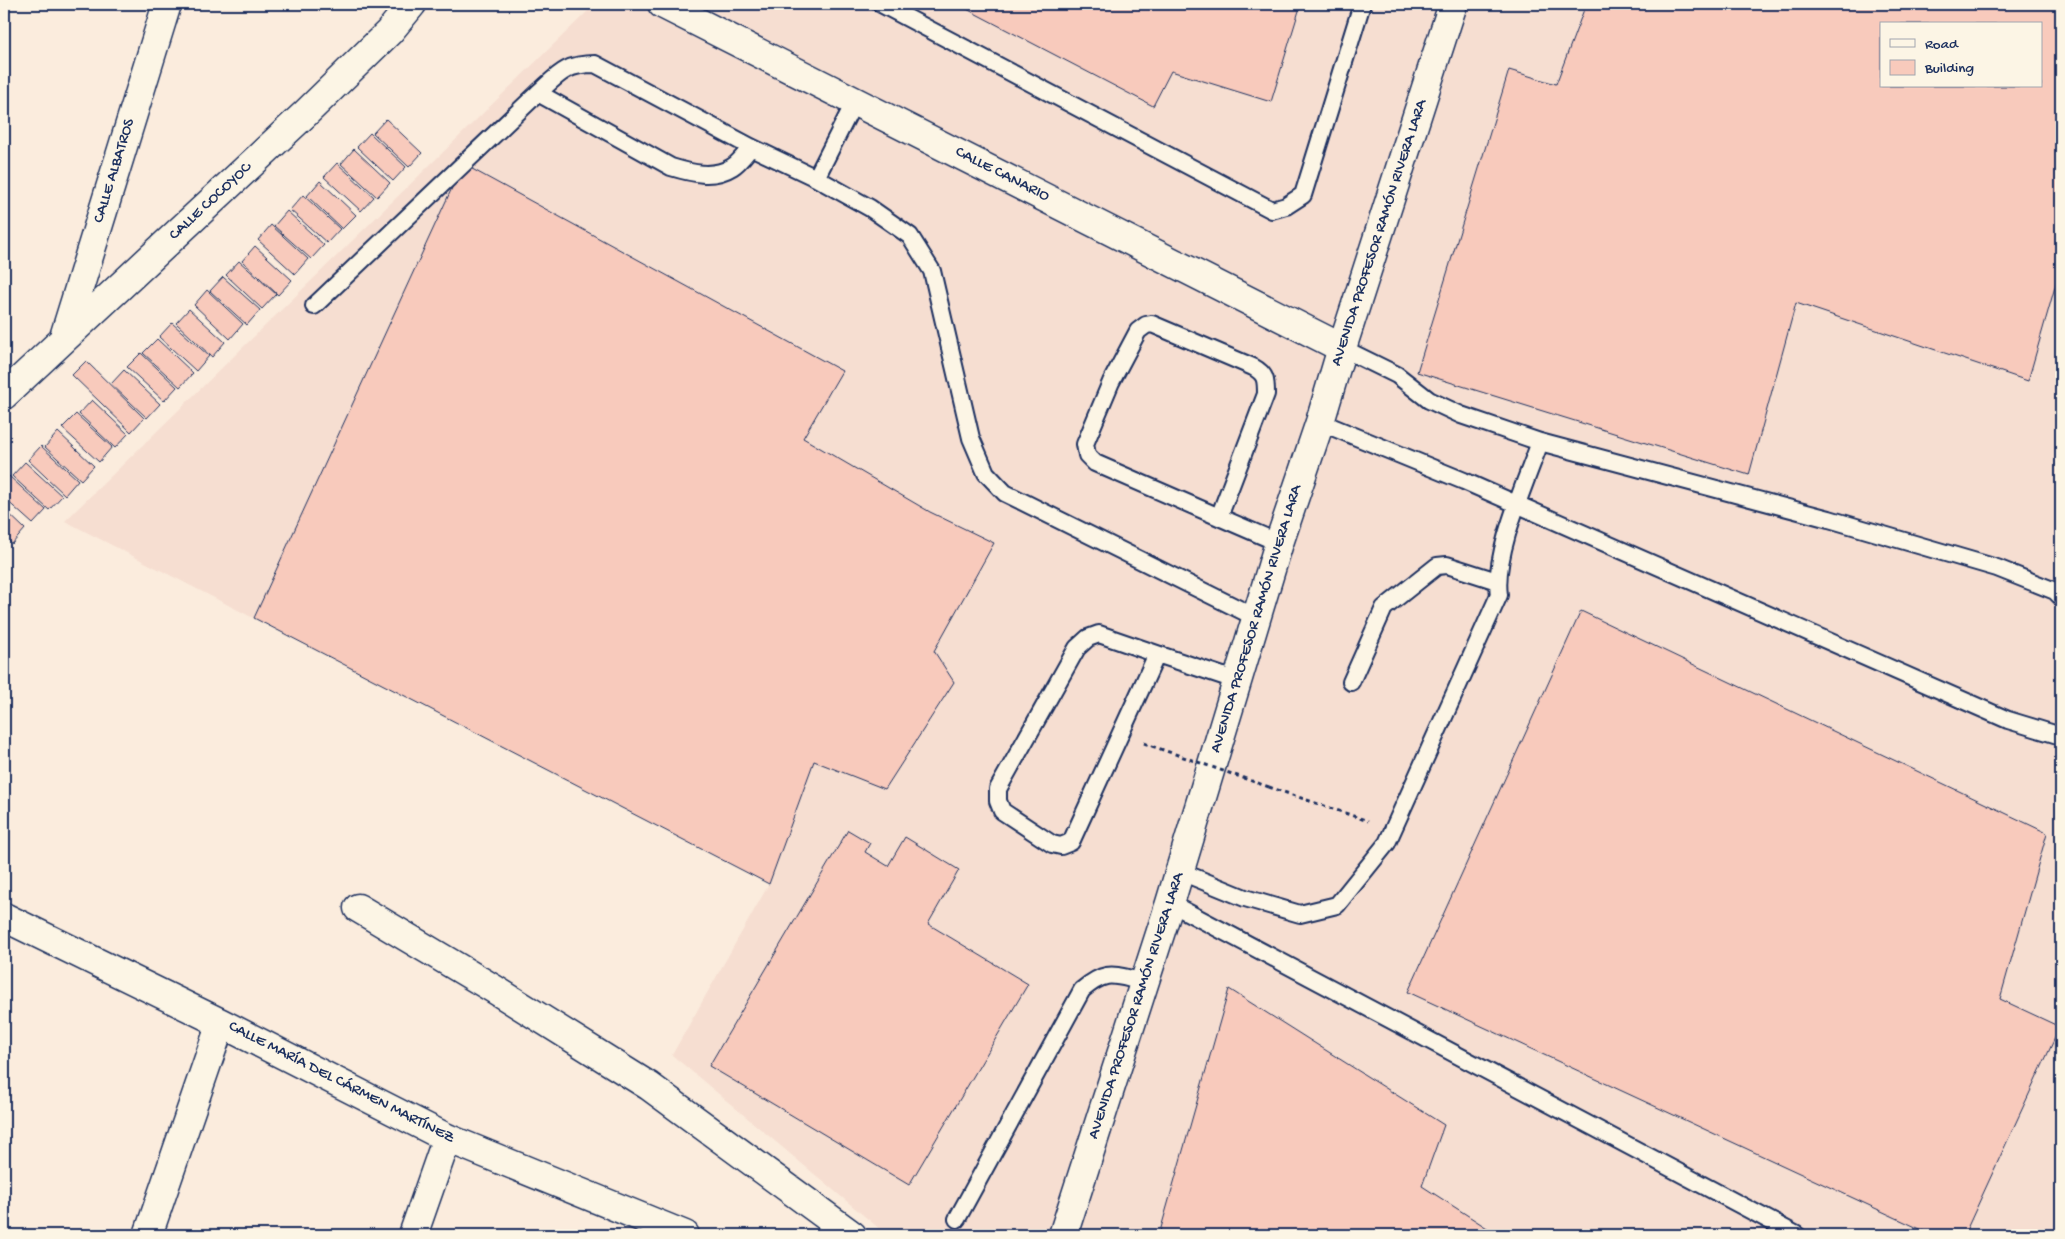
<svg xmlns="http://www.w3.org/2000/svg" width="2065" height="1239" font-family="'Gochi Hand',sans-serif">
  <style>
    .built { fill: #f6ded1; fill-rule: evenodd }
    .building { fill: #f8cabc; stroke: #1b2f5e; fill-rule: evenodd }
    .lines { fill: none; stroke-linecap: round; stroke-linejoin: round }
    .lane-casing { stroke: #1b2f5e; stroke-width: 20 }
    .street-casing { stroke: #1b2f5e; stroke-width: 31 }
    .secondary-casing { stroke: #1b2f5e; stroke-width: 31 }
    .path { stroke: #1b2f5e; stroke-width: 3; stroke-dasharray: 4 4; stroke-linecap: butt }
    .lane { stroke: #fcf5e5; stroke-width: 16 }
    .street { stroke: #fcf5e5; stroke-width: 28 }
    .secondary { stroke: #fcf5e5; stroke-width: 28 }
    .path-bridge { stroke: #1b2f5e; stroke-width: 3; stroke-dasharray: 4 4; stroke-linecap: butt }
    .labels { text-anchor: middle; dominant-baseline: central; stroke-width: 4; stroke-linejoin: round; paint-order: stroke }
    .street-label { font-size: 16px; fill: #1b2f5e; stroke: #fcf5e5 }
  </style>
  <rect width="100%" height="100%" fill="#fbecdd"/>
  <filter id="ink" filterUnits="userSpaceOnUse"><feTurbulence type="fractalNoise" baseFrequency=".02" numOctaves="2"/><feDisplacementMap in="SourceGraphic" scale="10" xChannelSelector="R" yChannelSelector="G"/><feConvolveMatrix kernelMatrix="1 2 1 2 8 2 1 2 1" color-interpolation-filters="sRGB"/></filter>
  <g filter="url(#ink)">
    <path class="built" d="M595 4H2061V1235H887L672 1055 769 884 65 521ZM1881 24H2041V86H1881Z"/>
    <path class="building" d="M957 4H1301L1271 102 1171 71 1153 106Z
      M1586 4H2061V266L2028 381 1796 303 1749 475 1417 372 1509 70 1556 84ZM1881 24H2041V86H1881Z
      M386 119 422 153 409 167 373 133Z
      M370 133 406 167 393 181 357 147Z
      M354 149 390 183 377 197 341 164Z
      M337 163 374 197 361 211 324 177Z
      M463 164 842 371 803 438 930 512 994 543 934 651 954 682 885 789 814 761 769 884 254 618Z
      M320 181 356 215 342 229 307 196Z
      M303 195 340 229 327 243 290 210Z
      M287 211 324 245 311 259 274 226Z
      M271 225 308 259 295 274 258 240Z
      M255 246 292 280 278 295 242 261Z
      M239 261 276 294 262 309 226 275Z
      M223 277 260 310 247 325 210 291Z
      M207 290 243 324 230 339 194 305Z
      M189 309 225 342 212 357 176 323Z
      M172 323 209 356 196 371 159 337Z
      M157 339 193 373 180 387 143 353Z
      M141 353 177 387 164 401 127 367Z
      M86 361 144 418 131 432 72 375Z
      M124 370 160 404 147 418 111 384Z
      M92 400 128 434 115 448 79 414Z
      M76 414 112 447 99 462 62 428Z
      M58 432 94 466 81 480 45 447Z
      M41 446 78 480 65 495 28 460Z
      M25 462 62 496 49 510 12 476Z
      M9 476 46 510 33 524 4 498V482Z
      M4 509 25 529 12 544 4 536Z
      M1581 611 2047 833 2000 999 2060 1027 1964 1235H1933L1408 992Z
      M848 830 870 843 865 852 888 866 905 837 959 870 928 924 1028 984 909 1185 709 1066Z
      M1229 989 1444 1125 1422 1186 1498 1235H1159Z"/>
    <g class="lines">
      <defs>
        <path id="lane" d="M881 4 1272 210 1286 206 1303 195 1362 4
          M538 93 671 167C691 173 713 179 732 167 739 163 746 153 751 147
          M855 101 816 178 870 208 910 236 932 271 971 438 986 473 1005 493 1257 618
          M314 306 538 93C559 74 565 64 595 64L751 147 816 178
          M1152 324 1253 367C1266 374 1266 380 1266 394L1219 517 1095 463 1087 455 1085 444 1111 382 1138 331 1146 325Z
          M1342 348 1397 375 1429 400 1461 415 1540 442 1829 519 1997 568 2055 591 2061 597
          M1320 422 1464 481 2008 720 2061 736
          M1219 517 1279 543
          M1099 634 1157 654 1071 842 1061 846 1052 844 1002 811 998 801V789L1077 648 1088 638Z
          M1157 654 1238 681
          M1351 682 1384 608 1437 566 1447 565 1497 581
          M1179 871 1245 898 1300 914 1337 905 1387 843 1499 595C1493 554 1526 482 1540 442
          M1170 903 1797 1235
          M957 1219 1082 990C1108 968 1114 976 1145 982"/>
        <path id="street" d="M662 4 1342 348
          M64 337 167 4
          M4 395 306 113 389 32 412 4
          M358 908 494 989 649 1086 852 1235
          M4 917 221 1023 447 1138 685 1235
          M148 1235 221 1023
          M413 1235 447 1138"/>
        <path id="secondary" d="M1063 1235 1170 903 1279 543 1320 422 1342 348 1453 4"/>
      </defs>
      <use href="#lane" class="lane-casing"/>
      <use href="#street" class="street-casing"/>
      <use href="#secondary" class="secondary-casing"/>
      <path class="path" d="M1144 743 1152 746
        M1269 787 1368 821"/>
      <use href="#lane" class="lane"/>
      <use href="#street" class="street"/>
      <use href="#secondary" class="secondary"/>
      <path class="path-bridge" d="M1152 746 1269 787"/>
    </g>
  </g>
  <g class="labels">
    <g class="street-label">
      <text transform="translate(115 171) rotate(-73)">CALLE ALBATROS</text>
      <text transform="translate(1002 175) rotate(27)">CALLE CANARIO</text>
      <text transform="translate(211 202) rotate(-43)">CALLE COCOYOC</text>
      <text transform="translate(1380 233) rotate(-72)">AVENIDA PROFESOR RAMÓN RIVERA LARA</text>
      <text transform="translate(1257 619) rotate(-73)">AVENIDA PROFESOR RAMÓN RIVERA LARA</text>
      <text transform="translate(1137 1006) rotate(-72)">AVENIDA PROFESOR RAMÓN RIVERA LARA</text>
      <text transform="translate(341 1083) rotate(27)">CALLE MARÍA DEL CÁRMEN MARTÍNEZ</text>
    </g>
  </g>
  <rect width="2065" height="1239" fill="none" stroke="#fcf5e5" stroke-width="20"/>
  <rect x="10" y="10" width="2045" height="1219" fill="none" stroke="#1b2f5e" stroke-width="2" filter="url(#ink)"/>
  <rect x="1880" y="22" width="162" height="65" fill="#fcf5e5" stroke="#a2a6af"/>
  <rect x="1890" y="39" width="25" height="8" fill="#fcf5e5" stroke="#a2a6af"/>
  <text x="1925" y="48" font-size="15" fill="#1b2f5e">Road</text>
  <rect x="1890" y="60" width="25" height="15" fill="#f8cabc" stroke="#a2a6af"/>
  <text x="1925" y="72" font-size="15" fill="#1b2f5e">Building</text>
</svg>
